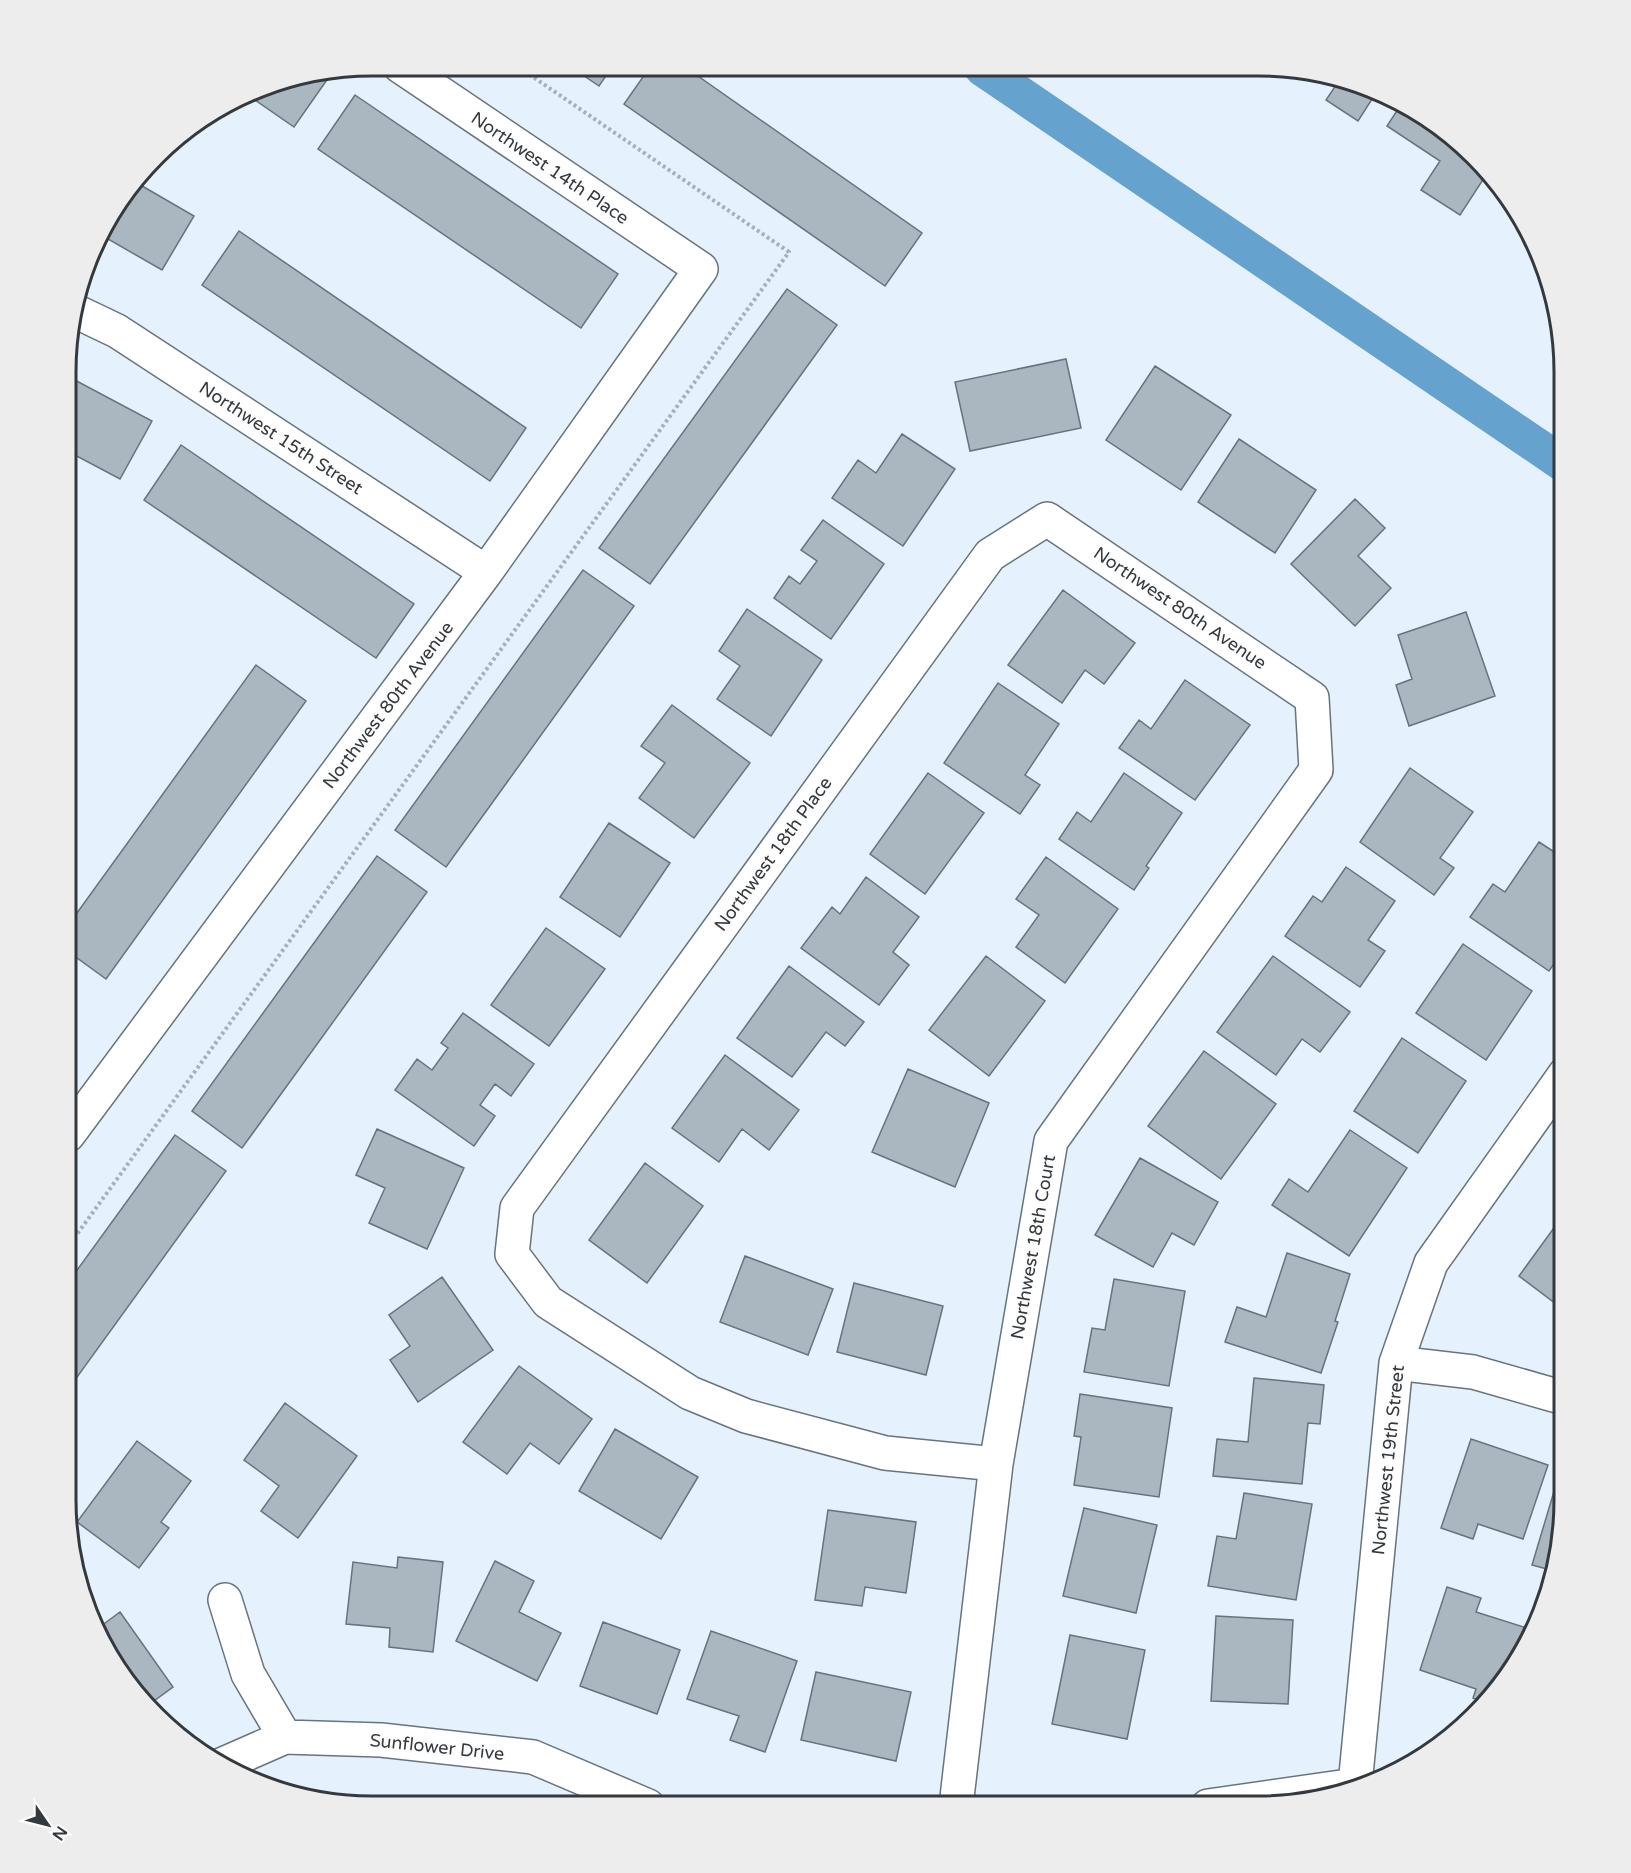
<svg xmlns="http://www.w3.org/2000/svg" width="1631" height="1873" font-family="'Varela Round',sans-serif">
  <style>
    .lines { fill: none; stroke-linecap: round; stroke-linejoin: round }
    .canal { stroke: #65a2ce; stroke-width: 36 }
    .building { fill: #aab7c1; stroke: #67737c; stroke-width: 1.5 }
    .minor-casing { stroke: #68747d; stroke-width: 36 }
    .path { stroke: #a6b0b9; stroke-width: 4; stroke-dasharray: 3 3; stroke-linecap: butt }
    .minor { stroke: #fff; stroke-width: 33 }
    .labels { text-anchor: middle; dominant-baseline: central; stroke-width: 5; stroke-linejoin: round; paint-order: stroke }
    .street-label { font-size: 18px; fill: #34393d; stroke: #fdfdfd }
    .rim { fill: none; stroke: #34393d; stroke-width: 3 }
  </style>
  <rect width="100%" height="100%" fill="#e5f2fd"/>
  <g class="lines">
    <path class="canal" d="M982 68 1565 465"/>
  </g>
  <path class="building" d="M571 67H612L599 86Z
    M650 67H685L922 233 885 286 624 104Z
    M330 73 331 74 294 127 249 96 273 82Z
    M1340 79 1378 90 1358 121 1326 100Z
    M355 95 618 274 581 328 318 149Z
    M1402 103 1429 118 1476 156 1488 172 1460 215 1421 190 1440 161 1387 126Z
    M137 183 194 216 162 270 101 235 107 219Z
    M239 231 526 428 490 481 202 285Z
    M787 289 837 325 650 584 599 548Z
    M1066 359 1081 428 970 451 955 382Z
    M1155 366 1231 415 1181 490 1106 440Z
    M71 378 152 421 120 479 71 453Z
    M902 434 955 469 903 546 832 498 858 460 876 473Z
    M1239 439 1316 490 1275 553 1198 502Z
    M181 445 414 604 376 658 144 500Z
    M1355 499 1385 528 1358 556 1391 588 1355 626 1291 564Z
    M823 520 884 564 831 639 774 598 789 576 800 584 817 561 801 550Z
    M583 570 634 606 446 867 395 830Z
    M1063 590 1135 643 1104 684 1085 670 1062 703 1008 665Z
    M747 609 822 660 771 736 717 699 740 666 719 651Z
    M1466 612 1495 696 1409 726 1396 685 1412 679 1398 635Z
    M256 665 306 701 106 979 69 952V924Z
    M1185 680 1250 725 1195 800 1119 748 1139 720 1151 729Z
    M998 683 1059 724 1025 775 1040 785 1020 814 944 763Z
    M672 705 750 763 694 838 639 798 665 763 641 746Z
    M1410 768 1473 812 1440 858 1454 868 1434 895 1360 842Z
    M928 773 984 813 925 894 870 854Z
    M1124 773 1182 813 1146 866 1149 868 1134 890 1059 839 1077 812 1091 822Z
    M609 823 670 863 620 937 560 897Z
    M1539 842 1565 859V948L1549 971 1470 917 1493 884 1505 892Z
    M377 856 427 892 242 1148 192 1111Z
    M1046 857 1118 909 1065 983 1016 947 1039 915 1016 899Z
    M1346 867 1395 901 1368 940 1385 951 1360 987 1285 936 1313 896 1322 902Z
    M866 877 919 917 893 952 909 965 879 1005 801 948 832 907 840 914Z
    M546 928 605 969 549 1046 491 1005Z
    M1463 944 1532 991 1486 1060 1416 1013Z
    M986 956 1045 1001 989 1076 929 1030Z
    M1273 956 1350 1012 1320 1052 1302 1039 1276 1075 1217 1032Z
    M789 966 864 1022 845 1046 826 1032 792 1077 737 1038Z
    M463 1013 534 1064 511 1096 495 1084 480 1105 495 1116 474 1146 395 1090 417 1059 432 1070 448 1048 441 1043Z
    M1402 1038 1466 1081 1418 1153 1354 1111Z
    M1204 1051 1276 1104 1221 1179 1148 1126Z
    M725 1055 799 1110 769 1150 742 1129 719 1162 672 1128Z
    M908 1069 989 1103 955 1187 872 1152Z
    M377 1129 464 1168 427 1249 369 1223 385 1188 356 1175Z
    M1350 1130 1407 1168 1349 1256 1272 1205 1289 1179 1308 1192Z
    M175 1135 226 1171 67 1391V1284Z
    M1140 1158 1218 1202 1194 1245 1172 1233 1153 1267 1095 1235Z
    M645 1163 703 1206 647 1283 589 1240Z
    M1564 1214V1310L1519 1276Z
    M1287 1253 1350 1274 1335 1321 1338 1322 1321 1373 1225 1342 1237 1307 1266 1317Z
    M745 1256 833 1289 808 1355 720 1322Z
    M442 1277 493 1350 418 1402 390 1360 410 1346 389 1315Z
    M1114 1279 1185 1291 1169 1386 1084 1372 1092 1328 1105 1330Z
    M854 1283 943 1306 926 1375 837 1352Z
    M519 1366 592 1419 559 1464 530 1443 507 1474 463 1442Z
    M1254 1378 1324 1385 1320 1424 1308 1423 1302 1484 1213 1476 1217 1439 1248 1442Z
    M1080 1394 1172 1408 1159 1497 1074 1485 1081 1437 1074 1436Z
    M285 1403 357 1456 298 1538 261 1511 279 1486 244 1460Z
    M615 1429 698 1477 661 1539 579 1491Z
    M1471 1439 1548 1465 1523 1539 1478 1524 1473 1539 1441 1528Z
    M137 1441 191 1481 161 1522 169 1528 139 1568 77 1522Z
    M1561 1468 1564 1469V1521L1554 1571 1532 1565Z
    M1244 1493 1312 1504 1296 1600 1208 1586 1217 1536 1236 1539Z
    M1084 1508 1157 1525 1136 1613 1063 1596Z
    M828 1510 916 1522 906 1593 865 1587 862 1606 815 1600Z
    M398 1557 443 1562 433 1652 389 1647 390 1628 346 1624 353 1562 397 1568Z
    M495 1561 534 1581 519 1612 561 1633 537 1681 456 1641Z
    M1447 1587 1481 1598 1476 1612 1533 1630 1514 1671 1487 1703 1473 1698 1476 1689 1420 1670Z
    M120 1612 173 1687 147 1706 107 1654 97 1629Z
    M1216 1616 1293 1620 1288 1704 1211 1701Z
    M603 1622 680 1650 657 1714 580 1686Z
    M711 1631 797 1661 765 1752 730 1740 739 1716 687 1699Z
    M1070 1635 1145 1650 1127 1739 1052 1724Z
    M816 1672 911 1692 896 1761 801 1740Z"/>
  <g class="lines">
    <defs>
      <path id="minor" d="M73 310 117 331 486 572
        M68 1135 486 572 701 269 400 66
        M1396 1363 1473 1372 1564 1398
        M225 1600 248 1674 285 1737
        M221 1765 285 1737 381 1740 533 1757 648 1806
        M1355 1785 1396 1363 1431 1263 1565 1074
        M956 1806 996 1464 1051 1141 1316 770 1312 698 1047 519 990 555 517 1208 512 1254 548 1302 690 1393 746 1416 885 1453 996 1464
        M1208 1806 1355 1785 1363 1786"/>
    </defs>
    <use href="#minor" class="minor-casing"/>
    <path class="path" d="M67 1248 789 252 517 66"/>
    <use href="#minor" class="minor"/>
  </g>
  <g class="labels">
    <g class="street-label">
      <text transform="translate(550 168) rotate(34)">Northwest 14th Place</text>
      <text transform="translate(281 438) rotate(33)">Northwest 15th Street</text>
      <text transform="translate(1180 608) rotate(34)">Northwest 80th Avenue</text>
      <text transform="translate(388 705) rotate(-53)">Northwest 80th Avenue</text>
      <text transform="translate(773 854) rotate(-54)">Northwest 18th Place</text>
      <text transform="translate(1033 1247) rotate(-80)">Northwest 18th Court</text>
      <text transform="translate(1388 1460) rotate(-84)">Northwest 19th Street</text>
      <text transform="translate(437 1747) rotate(6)">Sunflower Drive</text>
    </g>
  </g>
  <path d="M0 0H1631V1873H0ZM372 76H1258A296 296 0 0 1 1554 372V1500A296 296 0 0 1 1258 1796H372A296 296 0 0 1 76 1500V372A296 296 0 0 1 372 76Z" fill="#ededee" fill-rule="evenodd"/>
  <path class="rim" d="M372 76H1258A296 296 0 0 1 1554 372V1500A296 296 0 0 1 1258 1796H372A296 296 0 0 1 76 1500V372A296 296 0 0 1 372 76Z"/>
  <g transform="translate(48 1825) rotate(125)" stroke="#fdfdfd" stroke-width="4.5" paint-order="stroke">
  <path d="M0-4.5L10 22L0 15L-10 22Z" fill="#34393d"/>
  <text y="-9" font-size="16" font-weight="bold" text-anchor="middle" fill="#34393d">N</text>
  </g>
</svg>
